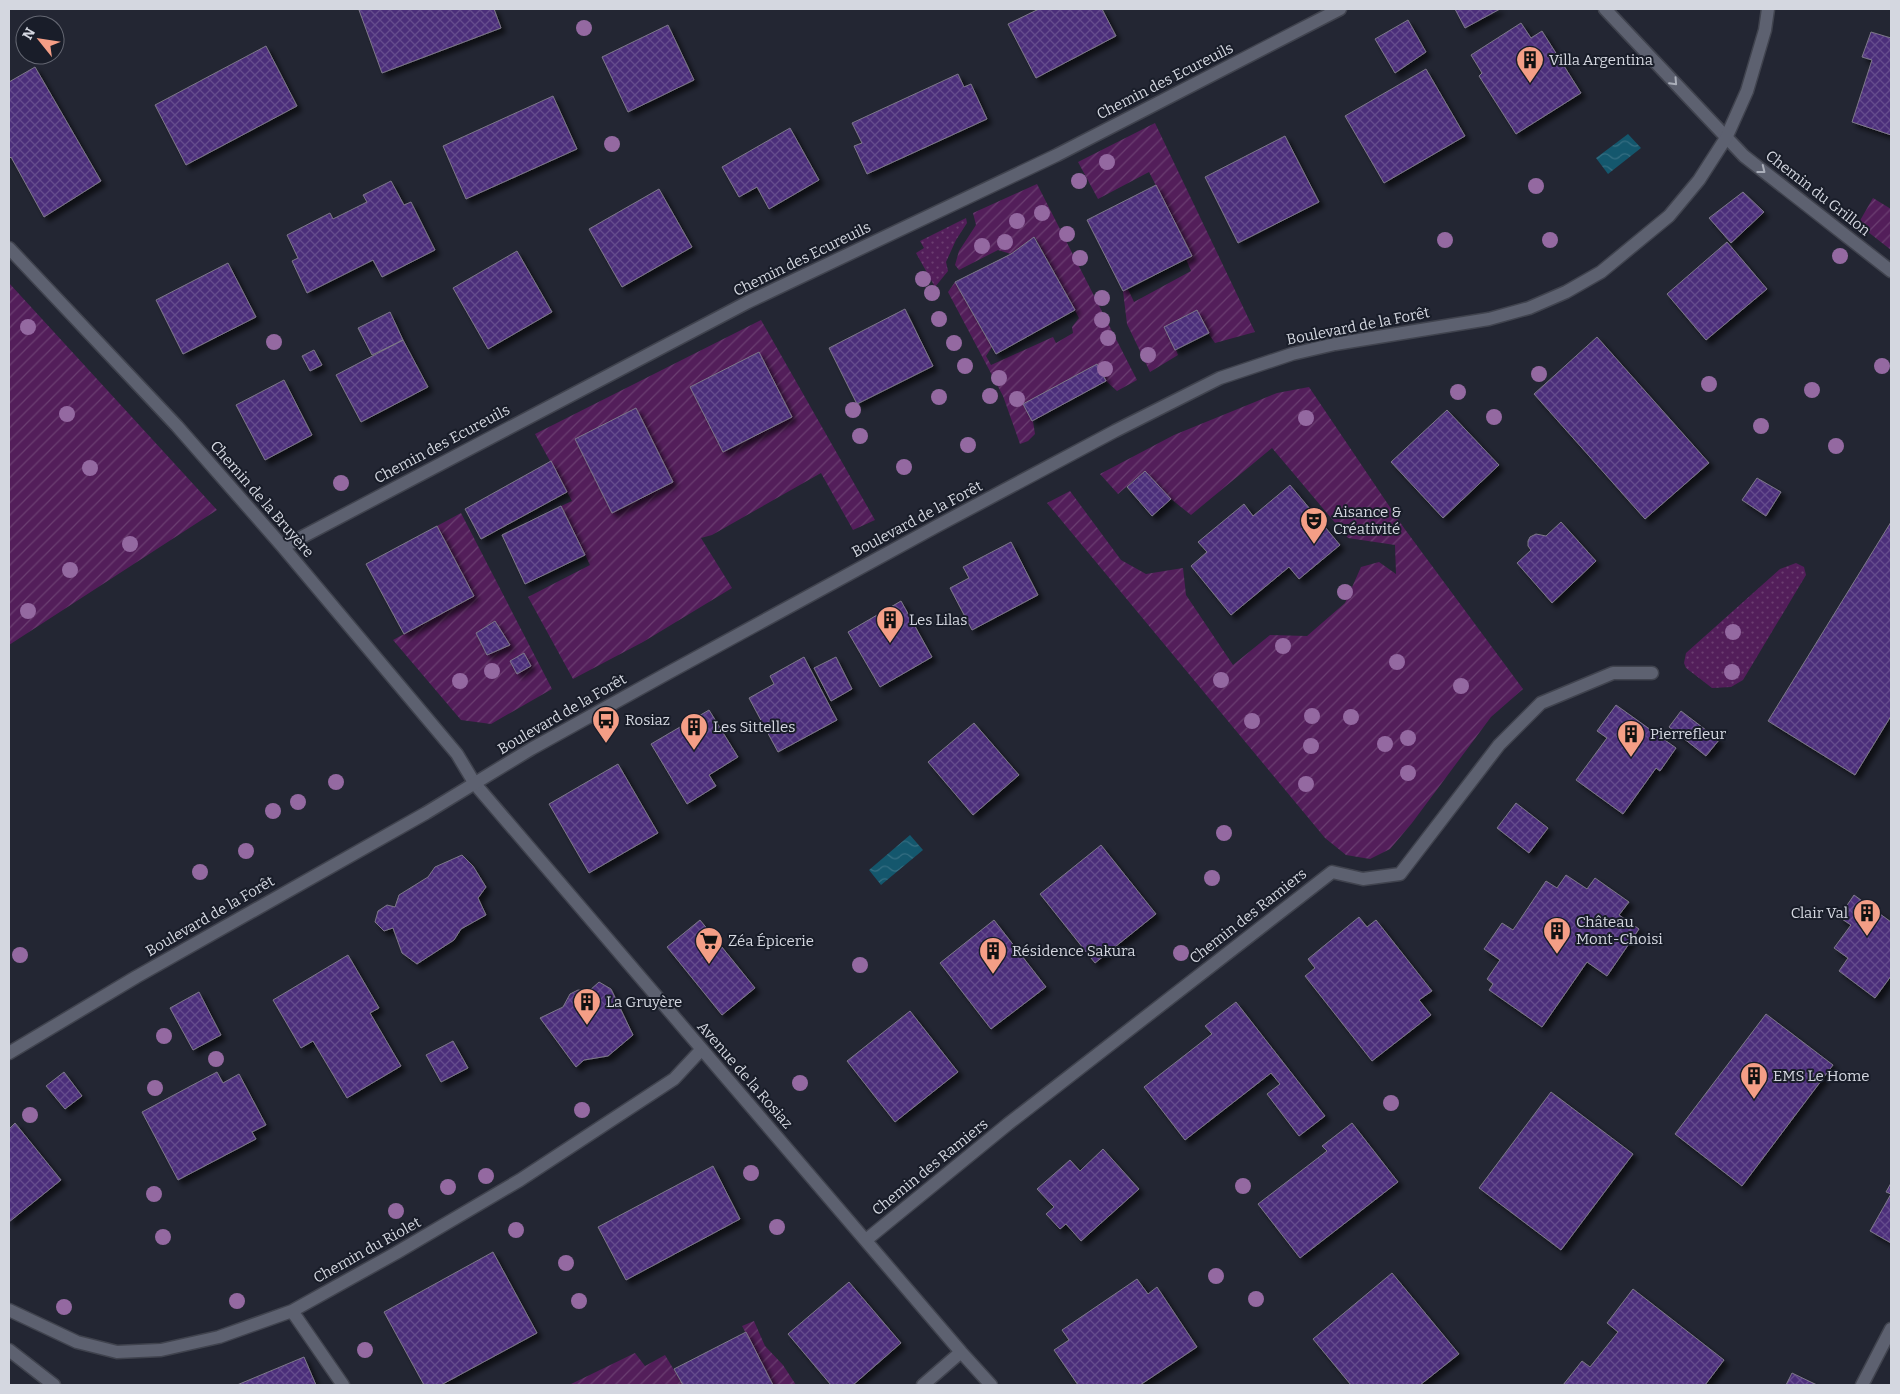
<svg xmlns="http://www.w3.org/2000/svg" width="1900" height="1394" font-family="Bitter,serif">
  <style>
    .grass { fill: url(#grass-dots) }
    .garden { fill: url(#garden-furrows) }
    .water { fill: url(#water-waves) }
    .building { fill: url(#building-cross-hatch); stroke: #7d7889; filter: url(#shadow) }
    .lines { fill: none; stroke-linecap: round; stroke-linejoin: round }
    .service-casing { stroke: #40434e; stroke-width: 15 }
    .minor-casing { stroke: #40434e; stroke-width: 15 }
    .tertiary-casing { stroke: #40434e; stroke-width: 15 }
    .service { stroke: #5d6170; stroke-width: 12 }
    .minor { stroke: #5d6170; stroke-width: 12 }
    .tertiary { stroke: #5d6170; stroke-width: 12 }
    .tree { fill: #9469a1 }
    .oneway { stroke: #aaaeb9 }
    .labels { text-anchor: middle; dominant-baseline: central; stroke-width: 4; stroke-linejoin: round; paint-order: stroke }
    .poi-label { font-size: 15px; fill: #d4d7e0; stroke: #191d29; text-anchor: start }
    .street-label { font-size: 15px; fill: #d4d7e0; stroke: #191d29 }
  </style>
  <defs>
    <pattern id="grass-dots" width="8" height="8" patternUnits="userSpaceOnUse" patternTransform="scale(1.25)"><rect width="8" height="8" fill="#531e5a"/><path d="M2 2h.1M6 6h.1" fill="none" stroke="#6b3e71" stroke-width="1.8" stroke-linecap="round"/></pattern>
    <pattern id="garden-furrows" width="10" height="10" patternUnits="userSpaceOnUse" patternTransform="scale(1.25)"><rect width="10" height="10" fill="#531e5a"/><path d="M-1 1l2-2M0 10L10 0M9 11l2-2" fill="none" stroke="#6b3e71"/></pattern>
    <pattern id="water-waves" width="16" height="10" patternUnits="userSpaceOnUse" patternTransform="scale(1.25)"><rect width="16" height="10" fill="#14576d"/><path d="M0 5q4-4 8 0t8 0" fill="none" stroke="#356e82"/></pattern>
    <pattern id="building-cross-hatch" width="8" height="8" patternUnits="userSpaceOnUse" patternTransform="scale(1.25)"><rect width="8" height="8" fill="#4c2f7a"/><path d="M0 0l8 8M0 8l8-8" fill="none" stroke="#654c8d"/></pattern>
    <filter id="shadow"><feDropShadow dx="4.5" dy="4.5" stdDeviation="2.5" flood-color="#0009"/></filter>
  </defs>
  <rect width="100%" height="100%" fill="#232633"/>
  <path class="grass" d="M966 218 967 223 956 240 946 262 948 271 935 287 916 253 924 248 920 241Z
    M1796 563 1804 567 1806 575 1743 680 1731 687 1712 688 1686 668 1684 663 1686 653 1780 569Z"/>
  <path class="garden" d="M1155 123 1255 332 1215 343 1208 333 1176 349 1178 355 1150 372 1127 324 1123 291 1128 289 1134 302 1191 271 1186 259 1192 256 1149 172 1098 199 1078 162Z
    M1037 184 1137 380 1117 391 1106 381 1033 421 1035 434 1028 441 1020 444 1003 396 948 292 955 282 992 347 986 356 991 365 1053 337 1056 343 1073 333 1072 327 1079 318 1035 237 1011 254 998 250 959 270 955 265 959 251 976 225 973 213Z
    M1873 198 1891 209V250L1858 224Z
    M9 283 217 510 9 645Z
    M761 320 875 520 853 530 821 473 712 535 701 538 732 588 643 642 573 679 528 597 590 565 561 506 572 501 535 434Z
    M1309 387 1404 528 1523 689 1491 717 1412 823 1390 849 1370 859 1346 855 1325 838 1047 503 1070 491 1121 560 1146 574 1183 568 1186 595 1233 665 1270 635 1307 636 1345 603 1361 567 1379 562 1396 574 1395 545 1348 538 1272 448 1191 515 1171 499 1145 471 1118 494 1100 474 1174 435 1277 393Z
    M461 513 552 689 491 724 461 720 393 640 474 596 437 526Z
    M754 1321 765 1346 783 1365 796 1385H773L742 1326Z
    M635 1353 645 1366 665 1355 683 1385H569Z"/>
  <path class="water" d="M1628 134 1641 148 1608 174 1596 158Z
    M910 835 923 850 881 885 869 870Z"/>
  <path class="building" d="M363 9H494L501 28 382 73 359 10Z
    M1039 9H1102L1116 36 1036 78 1008 24Z
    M1455 9H1500L1465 28Z
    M1408 20 1426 52 1395 73 1375 39Z
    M1521 23 1531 38 1542 31 1581 93 1516 134 1479 76 1482 73 1471 55Z
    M668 25 694 80 628 112 602 57Z
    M1871 32 1891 38V135L1852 122 1872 60 1862 57Z
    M266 46 297 106 186 165 155 105Z
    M35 67 101 181 44 217 11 157 9 159V82Z
    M1426 69 1465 136 1384 183 1345 116Z
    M958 74 964 87 971 84 987 119 867 174 854 146 862 143 852 123Z
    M553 96 577 149 466 199 443 146Z
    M790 128 819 180 769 209 757 187 739 197 722 167Z
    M1285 136 1319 202 1238 243 1205 177Z
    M391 181 404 205 411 202 435 250 382 277 373 260 307 293 292 261 298 258 287 235 330 213 333 219 367 202 363 195Z
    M1156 185 1192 256 1123 291 1087 220Z
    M659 189 692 247 622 287 589 229Z
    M1743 192 1764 212 1731 243 1709 218Z
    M1034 237 1075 310 996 354 955 282 1011 254Z
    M1727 242 1767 289 1706 340 1667 294Z
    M517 251 552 312 488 349 453 288Z
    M228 263 256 317 183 354 156 300Z
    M905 309 933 366 857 404 829 348Z
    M1197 310 1209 333 1175 350 1164 327Z
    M390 312 403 340 372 355 358 328Z
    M1597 337 1709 463 1645 519 1534 394Z
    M403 340 428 387 361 422 336 375Z
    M314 350 322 365 310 371 302 356Z
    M759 352 792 417 723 452 690 387Z
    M1097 364 1106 381 1032 421 1023 404Z
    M284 380 312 435 265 460 236 405Z
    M636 408 673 482 612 513 575 439Z
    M1447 410 1499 465 1443 518 1391 462Z
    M551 461 567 492 481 539 465 509Z
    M1145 471 1171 499 1152 516 1127 487Z
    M1757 478 1781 492 1766 516 1742 500Z
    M1290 485 1340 545 1299 579 1289 567 1231 615 1191 566 1207 552 1198 542 1244 504 1253 516Z
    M561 506 585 555 525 584 502 535Z
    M1561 522 1596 561 1552 603 1517 563 1531 550 1528 546V541L1530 537 1536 534 1546 536Z
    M1891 522V716L1855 775 1768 721Z
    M437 526 474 596 404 634 366 564Z
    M1011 542 1038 595 972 630 950 588 969 578 963 567Z
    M901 601 932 657 880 687 848 632Z
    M495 621 510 645 487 655 476 633Z
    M524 653 531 666 517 674 510 661Z
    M804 657 837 720 778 752 749 698 774 684 770 676Z
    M836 657 852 689 831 701 814 668Z
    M1616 705 1676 748 1660 771 1656 768 1623 814 1576 780 1607 738 1597 731Z
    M709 710 738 757 709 775 716 786 687 804 651 744Z
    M1681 711 1719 740 1706 756 1669 727Z
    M974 723 1019 775 973 815 928 762Z
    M618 764 658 833 589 873 549 804Z
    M1516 803 1548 828 1529 853 1497 828Z
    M1101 845 1156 914 1095 963 1040 894Z
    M462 855 473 866 486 887 478 898 486 915 461 929 454 940 417 964 402 953 393 928 384 931 375 922 378 911 387 905 395 907 399 895 428 877 435 867Z
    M1566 875 1587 889 1595 878 1629 902 1619 915 1639 929 1607 976 1587 962 1542 1027 1489 990 1493 984 1487 979 1500 960 1484 949 1502 923 1513 930 1546 881 1557 888Z
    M1854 895 1891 922V976L1875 998 1839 971 1848 958 1834 948 1851 925 1839 917Z
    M1359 917 1367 927 1376 920 1432 991 1419 1000 1431 1015 1372 1061 1305 976 1315 968 1308 959Z
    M700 920 755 988 722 1015 667 947Z
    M994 920 1046 987 991 1029 940 963Z
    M348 955 379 1008 370 1013 401 1066 347 1098 313 1041 301 1048 273 1000Z
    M599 982 611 989 633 1035 608 1056 584 1060 576 1067 540 1018 563 1007 570 994 578 990 589 991Z
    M199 992 221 1035 193 1050 170 1008Z
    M1236 1002 1325 1116 1299 1136 1267 1094 1280 1084 1271 1073 1185 1140 1144 1087 1212 1034 1205 1026Z
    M910 1011 958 1072 895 1122 847 1061Z
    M1766 1014 1833 1065 1742 1186 1675 1134Z
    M453 1041 468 1068 441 1082 426 1055Z
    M64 1072 82 1096 65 1109 46 1086Z
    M217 1072 223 1083 239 1074 266 1125 252 1132 256 1139 178 1180 142 1112Z
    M1551 1092 1633 1154 1561 1250 1479 1188Z
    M15 1123 61 1180 9 1222V1129Z
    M1352 1123 1398 1182 1300 1258 1258 1204 1327 1151 1322 1146Z
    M1103 1149 1139 1189 1081 1241 1066 1224 1060 1229 1046 1214 1054 1207 1037 1189 1070 1160 1080 1171Z
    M713 1166 740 1219 626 1280 598 1227Z
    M1891 1183V1243L1870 1231 1891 1194 1886 1192Z
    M493 1252 537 1333 441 1385H424L384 1312Z
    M1392 1273 1459 1354 1420 1385H1351L1313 1339Z
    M1137 1279 1148 1294 1157 1287 1197 1347 1140 1385H1078L1054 1350 1069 1340 1062 1330Z
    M849 1282 901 1343 853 1385H831L788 1334Z
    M1633 1289 1724 1360 1705 1385H1563L1582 1361 1590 1367 1618 1332 1607 1323Z
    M746 1332 773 1385H683L674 1369Z
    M304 1357 316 1385H237Z
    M1792 1373 1817 1385H1786Z"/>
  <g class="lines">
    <defs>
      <path id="service" d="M9 1350 54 1385"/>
      <path id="minor" d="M1605 9 1744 156 1891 271
        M9 248 177 426 283 547 457 754 475 784 961 1352 991 1385
        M283 547 748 302 1057 155 1340 9
        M866 1240 1008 1124 1332 872 1363 879 1400 874 1499 745 1541 703 1613 673H1652
        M9 1310 77 1342 117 1352 161 1350 219 1337 292 1311 396 1253 520 1180 674 1079 701 1050
        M292 1311 343 1385
        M923 1385 961 1352
        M1862 1385 1891 1329"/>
      <path id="tertiary" d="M9 1053 136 977 426 813 531 749 668 673 937 526 1115 431 1220 378 1292 354 1335 344 1489 319 1529 308 1566 292 1601 272 1669 216 1699 180 1726 138 1747 91 1765 30 1768 9"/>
    </defs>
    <use href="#service" class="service-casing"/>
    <use href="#minor" class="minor-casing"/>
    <use href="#tertiary" class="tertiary-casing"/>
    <use href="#service" class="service"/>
    <use href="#minor" class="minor"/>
    <use href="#tertiary" class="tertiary"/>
  </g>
  <g class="tree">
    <circle cx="584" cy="28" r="8"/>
    <circle cx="612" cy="144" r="8"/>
    <circle cx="1107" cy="162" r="8"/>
    <circle cx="1079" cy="181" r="8"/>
    <circle cx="1536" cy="186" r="8"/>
    <circle cx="1042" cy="213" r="8"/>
    <circle cx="1017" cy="221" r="8"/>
    <circle cx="1067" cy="234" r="8"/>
    <circle cx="1445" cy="240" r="8"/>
    <circle cx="1550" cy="240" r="8"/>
    <circle cx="1005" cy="242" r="8"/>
    <circle cx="982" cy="246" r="8"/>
    <circle cx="1840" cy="256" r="8"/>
    <circle cx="1080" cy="258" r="8"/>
    <circle cx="923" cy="279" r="8"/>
    <circle cx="932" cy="293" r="8"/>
    <circle cx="1102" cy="298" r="8"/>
    <circle cx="939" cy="319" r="8"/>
    <circle cx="1102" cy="320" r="8"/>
    <circle cx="28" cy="327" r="8"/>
    <circle cx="1108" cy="338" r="8"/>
    <circle cx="274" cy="342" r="8"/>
    <circle cx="954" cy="343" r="8"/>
    <circle cx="1148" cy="355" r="8"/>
    <circle cx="965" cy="366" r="8"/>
    <circle cx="1882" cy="366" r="8"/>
    <circle cx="1105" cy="369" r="8"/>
    <circle cx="1539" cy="374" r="8"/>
    <circle cx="999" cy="378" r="8"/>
    <circle cx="1709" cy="384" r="8"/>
    <circle cx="1812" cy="390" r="8"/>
    <circle cx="1458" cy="392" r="8"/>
    <circle cx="990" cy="396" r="8"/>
    <circle cx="939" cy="397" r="8"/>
    <circle cx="1017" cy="399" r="8"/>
    <circle cx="853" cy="410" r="8"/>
    <circle cx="67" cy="414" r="8"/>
    <circle cx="1494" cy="417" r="8"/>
    <circle cx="1306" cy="418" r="8"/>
    <circle cx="1761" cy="426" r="8"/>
    <circle cx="860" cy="436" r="8"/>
    <circle cx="968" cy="445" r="8"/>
    <circle cx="1836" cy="446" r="8"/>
    <circle cx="904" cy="467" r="8"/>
    <circle cx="90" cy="468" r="8"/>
    <circle cx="341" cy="483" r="8"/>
    <circle cx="130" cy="544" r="8"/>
    <circle cx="70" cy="570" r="8"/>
    <circle cx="1345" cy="592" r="8"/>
    <circle cx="28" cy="611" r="8"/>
    <circle cx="1733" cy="632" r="8"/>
    <circle cx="1283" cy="646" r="8"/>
    <circle cx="1397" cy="662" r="8"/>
    <circle cx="492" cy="671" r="8"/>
    <circle cx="1732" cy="672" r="8"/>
    <circle cx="1221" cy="680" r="8"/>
    <circle cx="460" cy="681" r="8"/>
    <circle cx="1461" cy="686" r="8"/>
    <circle cx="1312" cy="716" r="8"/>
    <circle cx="1351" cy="717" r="8"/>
    <circle cx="1252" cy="721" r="8"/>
    <circle cx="1408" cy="738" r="8"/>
    <circle cx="1385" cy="744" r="8"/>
    <circle cx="1311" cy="746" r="8"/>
    <circle cx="1408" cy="773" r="8"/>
    <circle cx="336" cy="782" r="8"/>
    <circle cx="1306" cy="784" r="8"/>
    <circle cx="298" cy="802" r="8"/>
    <circle cx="273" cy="811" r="8"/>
    <circle cx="1224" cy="833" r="8"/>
    <circle cx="246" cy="851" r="8"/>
    <circle cx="200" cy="872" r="8"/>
    <circle cx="1212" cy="878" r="8"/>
    <circle cx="1181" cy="953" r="8"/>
    <circle cx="20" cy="955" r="8"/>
    <circle cx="860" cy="965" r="8"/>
    <circle cx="164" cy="1036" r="8"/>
    <circle cx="216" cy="1059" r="8"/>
    <circle cx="800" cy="1083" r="8"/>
    <circle cx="155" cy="1088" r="8"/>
    <circle cx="1391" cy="1103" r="8"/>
    <circle cx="582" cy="1110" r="8"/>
    <circle cx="30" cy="1115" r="8"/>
    <circle cx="751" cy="1173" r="8"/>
    <circle cx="486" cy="1176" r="8"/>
    <circle cx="1243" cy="1186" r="8"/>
    <circle cx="448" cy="1187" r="8"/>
    <circle cx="154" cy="1194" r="8"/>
    <circle cx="396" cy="1211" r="8"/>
    <circle cx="777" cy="1227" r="8"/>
    <circle cx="516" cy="1230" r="8"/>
    <circle cx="163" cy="1237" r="8"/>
    <circle cx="566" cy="1263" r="8"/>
    <circle cx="1216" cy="1276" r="8"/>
    <circle cx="1256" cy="1299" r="8"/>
    <circle cx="237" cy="1301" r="8"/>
    <circle cx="579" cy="1301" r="8"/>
    <circle cx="64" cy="1307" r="8"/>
    <circle cx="365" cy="1350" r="8"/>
  </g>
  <defs><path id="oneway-chevron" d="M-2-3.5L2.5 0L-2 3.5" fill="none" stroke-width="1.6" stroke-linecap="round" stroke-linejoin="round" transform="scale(1.25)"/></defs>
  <g class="oneway">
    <use href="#oneway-chevron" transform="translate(1674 82) rotate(47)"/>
    <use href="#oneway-chevron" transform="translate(1762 170) rotate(38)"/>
  </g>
  <defs>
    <symbol id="building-pin" viewBox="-11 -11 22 30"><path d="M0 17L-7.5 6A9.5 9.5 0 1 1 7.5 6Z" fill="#f49e86" stroke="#191d29"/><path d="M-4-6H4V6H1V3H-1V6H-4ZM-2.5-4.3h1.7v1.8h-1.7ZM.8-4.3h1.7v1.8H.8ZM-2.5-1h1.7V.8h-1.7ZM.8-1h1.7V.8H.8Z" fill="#111"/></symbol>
    <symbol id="theatre-pin" viewBox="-11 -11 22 30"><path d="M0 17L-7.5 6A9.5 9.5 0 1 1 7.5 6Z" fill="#f49e86" stroke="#191d29"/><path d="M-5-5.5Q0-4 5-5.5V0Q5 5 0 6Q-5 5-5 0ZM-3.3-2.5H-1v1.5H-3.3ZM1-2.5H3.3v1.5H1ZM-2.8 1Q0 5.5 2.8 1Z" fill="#111"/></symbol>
    <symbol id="bus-pin" viewBox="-11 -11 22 30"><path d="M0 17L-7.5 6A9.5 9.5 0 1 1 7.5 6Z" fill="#f49e86" stroke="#191d29"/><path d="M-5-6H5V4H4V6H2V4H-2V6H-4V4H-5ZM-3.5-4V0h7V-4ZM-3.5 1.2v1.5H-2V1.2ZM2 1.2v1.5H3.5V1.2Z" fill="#111"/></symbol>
    <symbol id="supermarket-pin" viewBox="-11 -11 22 30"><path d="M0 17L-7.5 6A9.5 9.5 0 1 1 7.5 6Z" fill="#f49e86" stroke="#191d29"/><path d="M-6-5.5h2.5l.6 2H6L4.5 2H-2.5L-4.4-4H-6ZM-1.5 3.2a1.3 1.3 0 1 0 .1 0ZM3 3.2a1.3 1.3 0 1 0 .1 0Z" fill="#111"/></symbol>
  </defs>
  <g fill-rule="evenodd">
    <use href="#building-pin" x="1514" y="44" width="32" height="43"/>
    <use href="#theatre-pin" x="1298" y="505" width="32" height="43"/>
    <use href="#building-pin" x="874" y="604" width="32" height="43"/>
    <use href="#bus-pin" x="590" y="704" width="32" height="43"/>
    <use href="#building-pin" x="678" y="711" width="32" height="43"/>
    <use href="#building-pin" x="1615" y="718" width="32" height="43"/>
    <use href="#building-pin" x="1851" y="897" width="32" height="43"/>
    <use href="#building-pin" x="1541" y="915" width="32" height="43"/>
    <use href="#supermarket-pin" x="693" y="925" width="32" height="43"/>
    <use href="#building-pin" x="977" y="935" width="32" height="43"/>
    <use href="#building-pin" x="571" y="986" width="32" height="43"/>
    <use href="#building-pin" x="1738" y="1060" width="32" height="43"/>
  </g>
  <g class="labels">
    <g class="poi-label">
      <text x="1549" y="60">Villa Argentina</text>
      <text x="1333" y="512">Aisance &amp;<tspan x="1333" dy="17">Créativité</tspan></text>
      <text x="909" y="620">Les Lilas</text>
      <text x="625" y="720">Rosiaz</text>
      <text x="713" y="727">Les Sittelles</text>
      <text x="1650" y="734">Pierrefleur</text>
      <text x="1848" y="913" text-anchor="end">Clair Val</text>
      <text x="1576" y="922">Château<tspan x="1576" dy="17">Mont-Choisi</tspan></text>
      <text x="728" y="941">Zéa Épicerie</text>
      <text x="1012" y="951">Résidence Sakura</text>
      <text x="606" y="1002">La Gruyère</text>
      <text x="1773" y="1076">EMS Le Home</text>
    </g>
    <g class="street-label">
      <text transform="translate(1165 81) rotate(-27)">Chemin des Ecureuils</text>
      <text transform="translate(1818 193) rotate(38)">Chemin du Grillon</text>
      <text transform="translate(802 259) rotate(-26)">Chemin des Ecureuils</text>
      <text transform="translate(1358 326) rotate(-11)">Boulevard de la Forêt</text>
      <text transform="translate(442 444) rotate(-28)">Chemin des Ecureuils</text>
      <text transform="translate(262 499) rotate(49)">Chemin de la Bruyère</text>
      <text transform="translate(917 519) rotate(-28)">Boulevard de la Forêt</text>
      <text transform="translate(562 714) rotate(-30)">Boulevard de la Forêt</text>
      <text transform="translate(210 916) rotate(-30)">Boulevard de la Forêt</text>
      <text transform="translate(1248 916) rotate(-38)">Chemin des Ramiers</text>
      <text transform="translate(745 1075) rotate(49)">Avenue de la Rosiaz</text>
      <text transform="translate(930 1167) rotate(-39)">Chemin des Ramiers</text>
      <text transform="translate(367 1250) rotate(-29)">Chemin du Riolet</text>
    </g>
  </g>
  <rect width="1900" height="1394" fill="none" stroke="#d4d7e0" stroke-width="20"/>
  <g transform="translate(40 40) rotate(300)"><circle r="24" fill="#191d29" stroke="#646772"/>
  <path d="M0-4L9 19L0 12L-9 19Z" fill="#f49e86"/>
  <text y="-8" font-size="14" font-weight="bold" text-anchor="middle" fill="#d4d7e0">N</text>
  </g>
</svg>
